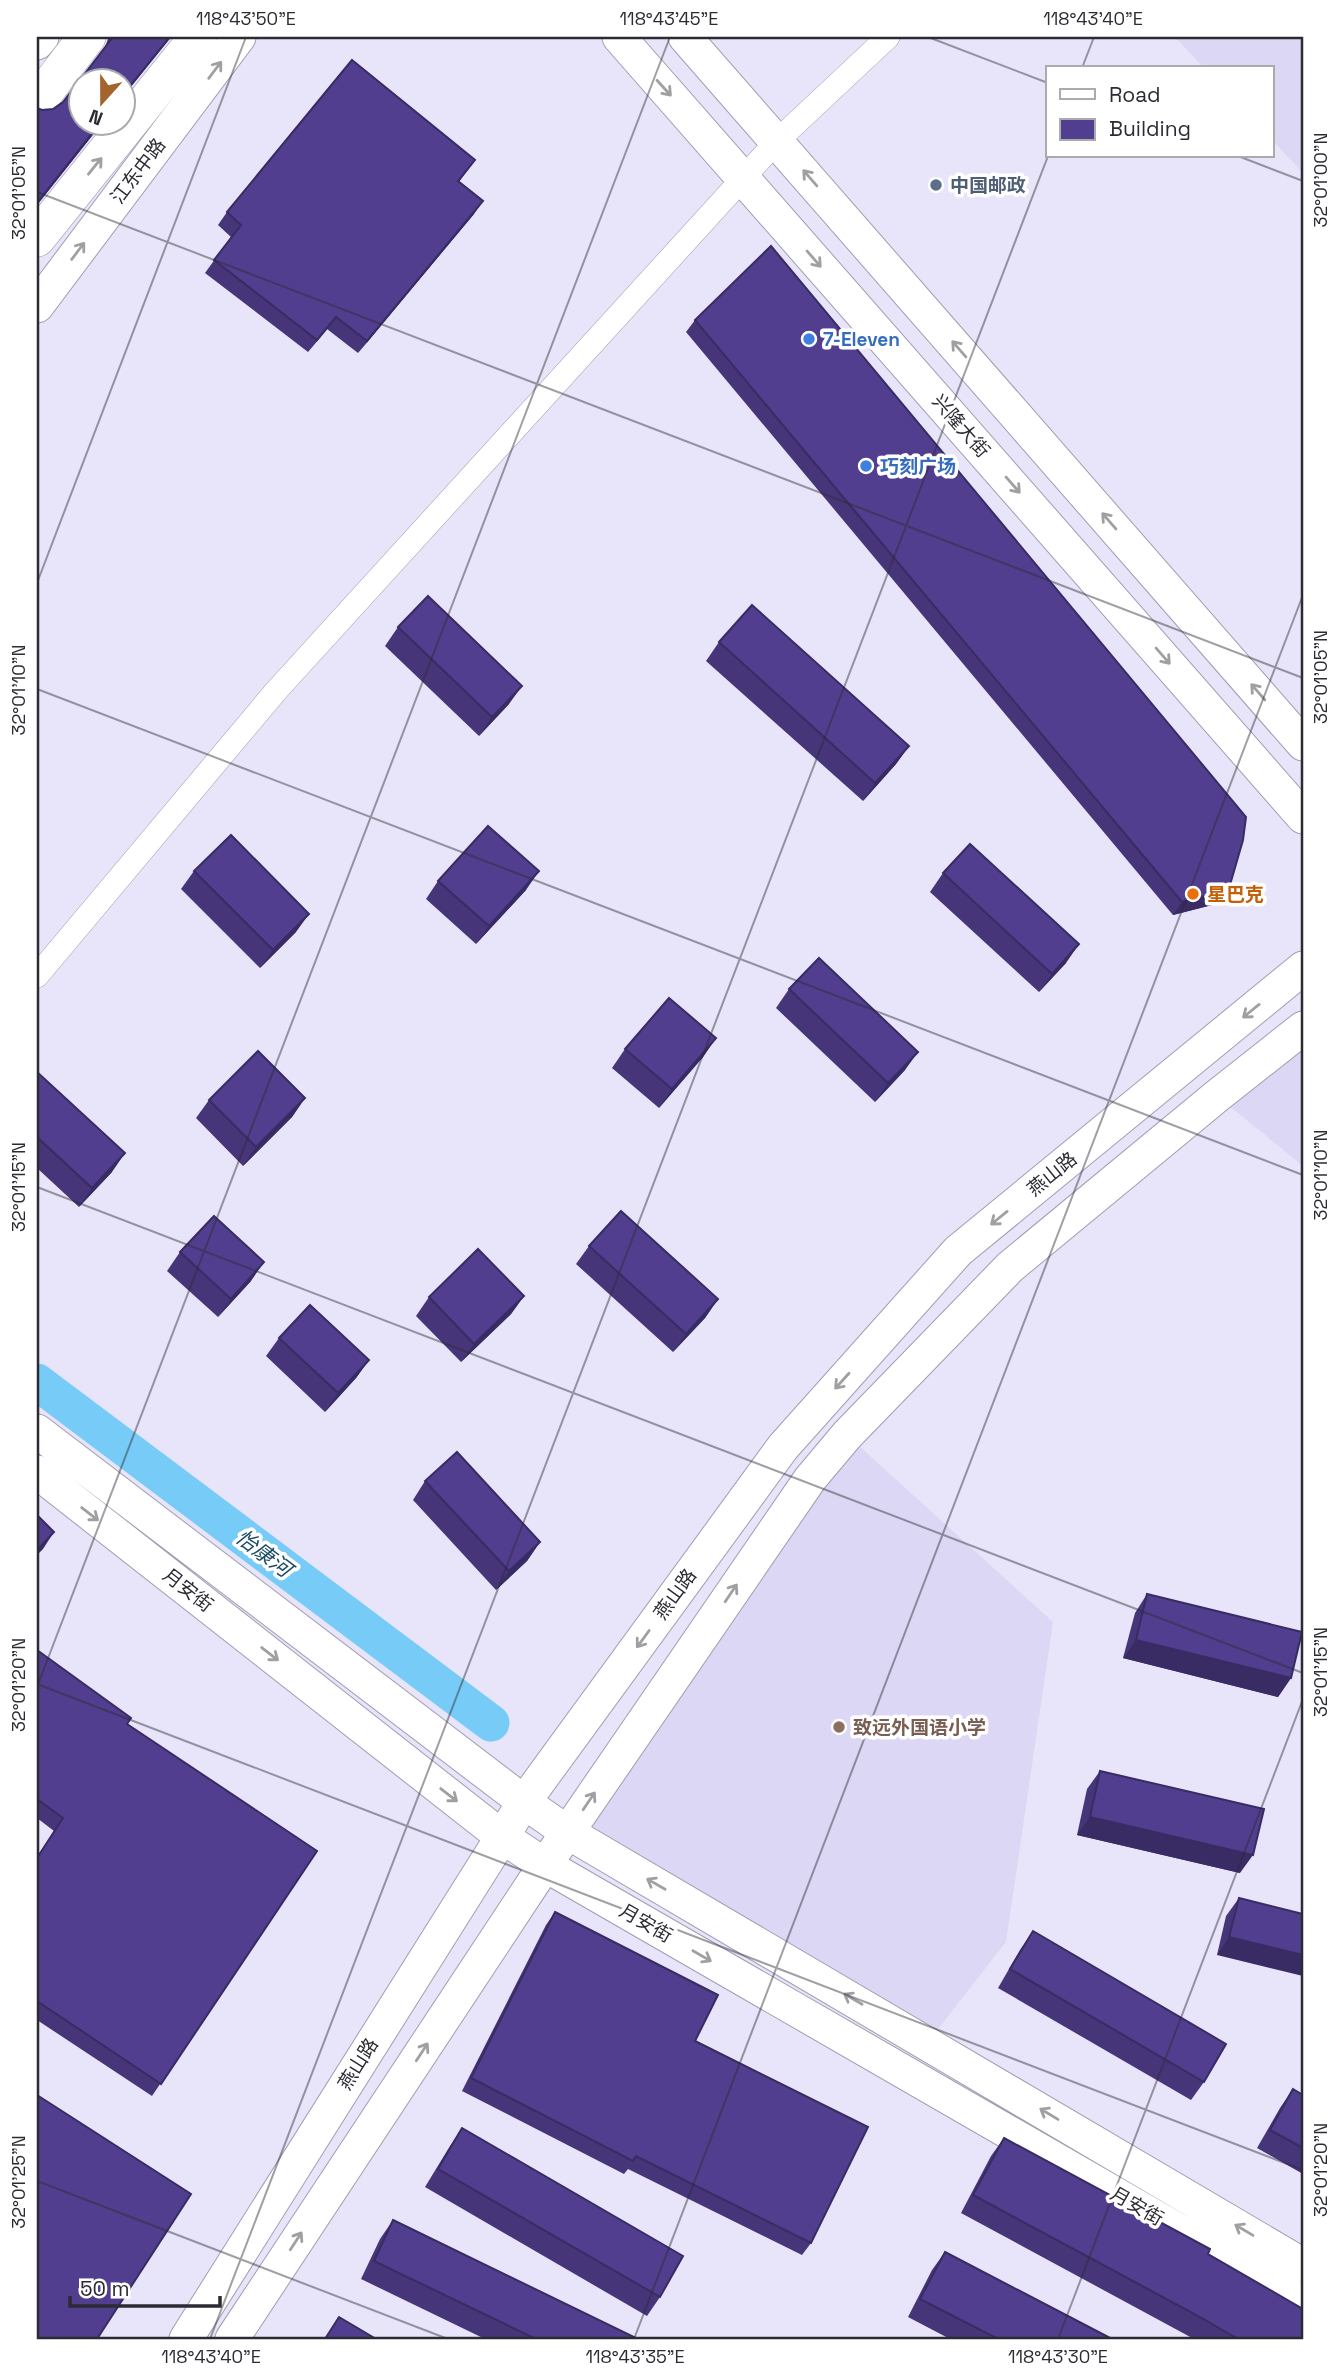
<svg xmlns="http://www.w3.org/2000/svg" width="1340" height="2376" font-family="'Space Grotesk','Noto Sans SC',sans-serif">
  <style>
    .built { fill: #dbd7f4 }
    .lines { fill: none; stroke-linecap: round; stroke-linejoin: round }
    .river { stroke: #77cbf7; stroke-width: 37 }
    .street-casing { stroke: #a09db1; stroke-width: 24 }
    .secondary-casing { stroke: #a09db1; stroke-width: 35 }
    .primary-casing { stroke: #a09db1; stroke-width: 38 }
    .street { stroke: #fff; stroke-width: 23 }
    .secondary { stroke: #fff; stroke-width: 33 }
    .primary { stroke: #fff; stroke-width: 37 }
    .wall { fill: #47357a }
    .shaded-wall { fill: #392b63 }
    .building { fill: #523e8e; stroke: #392b63; stroke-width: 2 }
    .oneway { stroke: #a0a0a3 }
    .ticks { fill: none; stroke: #2c2b33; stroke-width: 2; stroke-opacity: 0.45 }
    .service-dot { fill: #5c6f8a; stroke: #fff; stroke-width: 2.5 }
    .shop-dot { fill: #3f7fe0; stroke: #fff; stroke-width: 2.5 }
    .food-dot { fill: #e8710a; stroke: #fff; stroke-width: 2.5 }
    .education-dot { fill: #8d6e63; stroke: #fff; stroke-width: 2.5 }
    .labels { text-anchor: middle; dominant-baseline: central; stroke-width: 7; stroke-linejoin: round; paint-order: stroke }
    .street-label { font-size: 19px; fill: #2c2b33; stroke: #fff }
    .service-label { font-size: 19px; font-weight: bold; fill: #4e5e75; stroke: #fff; text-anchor: start }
    .shop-label { font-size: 19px; font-weight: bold; fill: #366cbe; stroke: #fff; text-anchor: start }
    .food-label { font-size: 19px; font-weight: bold; fill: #c56008; stroke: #fff; text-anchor: start }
    .education-label { font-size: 19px; font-weight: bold; fill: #785e54; stroke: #fff; text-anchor: start }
    .water-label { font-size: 21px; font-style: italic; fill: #1c4c62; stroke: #fff }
    .neatline { fill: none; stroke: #2c2b33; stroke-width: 2.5 }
    .ticks-label { font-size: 18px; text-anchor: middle; fill: #2c2b33 }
  </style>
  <rect width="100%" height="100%" fill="#e8e5fa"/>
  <path class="built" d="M1175 37H1303V173L1272 140V68H1204Z
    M1303 1028V1166L1217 1096Z
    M847 1435 1053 1622 1006 1942 927 2043 567 1832Z"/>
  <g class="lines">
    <path class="river" d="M37 1382 491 1723"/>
    <defs>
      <path id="street" d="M37 976 276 691 777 141 888 37"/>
      <path id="secondary" d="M619 37 1303 817
        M685 37 1303 744
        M37 43 42 37
        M37 306 239 37
        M37 1431 524 1802 567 1832 1303 2265
        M37 1472 501 1836 545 1865 1303 2302
        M186 2339 524 1802 783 1447 958 1251 1303 968
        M232 2339 545 1865 810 1479 847 1435 1010 1267 1217 1096 1303 1028"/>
      <path id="primary" d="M37 102 87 37
        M37 238 198 37"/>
    </defs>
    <use href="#street" class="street-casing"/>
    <use href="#secondary" class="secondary-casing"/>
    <use href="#primary" class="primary-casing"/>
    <use href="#street" class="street"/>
    <use href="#secondary" class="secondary"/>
    <use href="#primary" class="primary"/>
  </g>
  <path class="wall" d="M108 37H171L80 122H103L37 205V108L42 110 53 109 63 102 105 47 108 39Z
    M475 160 459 182 474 214 358 353 327 329 308 352 205 273 231 237 218 225 227 212Z
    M695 320 1222 898 1212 905 1173 915 686 332Z
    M398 627 509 704 479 736 385 646Z
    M719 642 909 746 896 764 863 801 706 661Z
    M194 871 296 932 260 968 181 889Z
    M943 873 1066 963 1039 992 930 892Z
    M438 881 526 890 476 944 426 899Z
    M789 989 905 1070 875 1102 776 1008Z
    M716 1038 703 1057 659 1108 612 1068 625 1049Z
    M37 1072 112 1172 79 1207 37 1168Z
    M305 1098 292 1117 243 1166 196 1118 209 1100Z
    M589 1246 718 1299 705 1318 673 1352 576 1264Z
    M180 1252 251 1281 218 1317 167 1271Z
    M524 1296 511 1314 461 1362 416 1316 429 1297Z
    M279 1338 369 1360 356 1378 325 1412 266 1356Z
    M425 1481 540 1542 527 1561 496 1590 413 1500Z
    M1147 1594 1291 1678 1278 1697 1123 1658 1135 1613Z
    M37 1650 127 1724 317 1851 152 2096 37 2020V1857L54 1831 37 1818Z
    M1100 1771 1240 1873 1077 1835 1087 1789Z
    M1239 1898 1303 1914 1217 1955 1226 1916Z
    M555 1912 695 2041 811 2243 802 2255 628 2169 624 2174 462 2091 546 1925Z
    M1033 1931 1204 2082 1191 2100 998 1988 1020 1950Z
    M1293 2089 1303 2095V2174L1257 2148 1280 2108Z
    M462 2128 660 2297 647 2316 425 2187 450 2146Z
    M1004 2138 1303 2339H1194L961 2213 991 2156Z
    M393 2220 635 2339H485L361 2279 380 2239Z
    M945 2252 1112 2339H950L908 2317 932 2270Z"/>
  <path class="shaded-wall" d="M170 37H171L122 98V96Z
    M101 122H103L37 205V203Z
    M483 201 474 214 358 353 367 341Z
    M336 317 327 329 308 352 317 340Z
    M522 686 509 704 479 736 492 717Z
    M909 746 896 764 863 801 875 783Z
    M539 871 526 890 476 944 489 926Z
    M1230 885 1222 898 1212 905 1173 915 1182 902Z
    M309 914 296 932 260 968 273 950Z
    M1079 944 1066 963 1039 992 1052 974Z
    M716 1038 703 1057 659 1108 672 1089Z
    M918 1052 905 1070 875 1102 888 1083Z
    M305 1098 292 1117 243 1166 256 1147Z
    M125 1153 112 1172 79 1207 92 1188Z
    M264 1262 251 1281 218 1317 231 1299Z
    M524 1296 511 1314 461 1362 474 1344Z
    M718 1299 705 1318 673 1352 686 1334Z
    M369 1360 356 1378 325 1412 338 1393Z
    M54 1532 43 1549 37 1555V1550Z
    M540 1542 527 1561 496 1590 509 1571Z
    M1136 1640 1291 1678 1278 1697 1123 1658Z
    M1090 1817 1253 1855 1240 1873 1077 1835Z
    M1229 1937 1303 1955V1976L1217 1955Z"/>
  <path class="building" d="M113 37H170L122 96V80H80V122H101L37 203V108L42 110 53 109 63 102Z
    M352 60 475 160 458 181 483 201 367 341 336 317 317 340 214 260 241 225 227 212Z
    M771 246 1246 817 1243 840 1230 885 1221 892 1182 902 695 320Z
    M428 596 522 686 492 717 398 627Z
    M752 605 909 746 875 783 719 642Z
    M488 826 539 871 489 926 438 881Z
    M231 835 309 914 273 950 194 871Z
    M970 844 1079 944 1052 974 943 873Z
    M819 958 918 1052 888 1083 789 989Z
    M669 998 716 1038 672 1089 625 1049Z
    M258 1051 305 1098 256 1147 209 1100Z
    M37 1072 125 1153 92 1188 37 1137Z
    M621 1211 718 1299 686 1334 589 1246Z
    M214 1216 264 1262 231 1299 180 1252Z
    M478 1249 524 1296 474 1344 429 1297Z
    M310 1305 369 1360 338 1393 279 1338Z
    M457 1452 540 1542 509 1571 425 1481Z
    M37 1515 54 1532 37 1550Z
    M1147 1594 1302 1632 1291 1678 1136 1640Z
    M37 1650 131 1718 127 1724 317 1851 161 2084 37 2001V1858L63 1818 37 1799Z
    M1100 1771 1264 1809 1253 1855 1090 1817Z
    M1239 1898 1303 1914V1955L1229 1937Z
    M555 1912 718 1995 695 2041 868 2127 811 2243 636 2156 633 2161 471 2078Z
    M1033 1931 1226 2044 1204 2082 1010 1969Z
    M1293 2089 1303 2095V2148L1270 2130Z
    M37 2095 191 2194 97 2339H37Z
    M462 2128 683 2256 660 2297 438 2169Z
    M1004 2138 1210 2249 1208 2254 1303 2309V2339H1238L1200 2317 973 2195Z
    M393 2220 636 2338 635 2339H536L374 2261Z
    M945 2252 1112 2339H998L920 2299Z
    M339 2317 376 2339H325Z"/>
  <defs><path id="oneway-shaft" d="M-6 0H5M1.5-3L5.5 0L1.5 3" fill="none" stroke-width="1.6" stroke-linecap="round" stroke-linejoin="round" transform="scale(1.75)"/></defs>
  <g class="oneway">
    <use href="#oneway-shaft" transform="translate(215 70) rotate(-53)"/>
    <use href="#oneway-shaft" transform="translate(664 88) rotate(48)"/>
    <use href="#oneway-shaft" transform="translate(95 166) rotate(-51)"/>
    <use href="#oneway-shaft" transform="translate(810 178) rotate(-131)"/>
    <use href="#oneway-shaft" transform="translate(78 251) rotate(-53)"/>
    <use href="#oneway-shaft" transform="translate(814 259) rotate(49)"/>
    <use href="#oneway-shaft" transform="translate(959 349) rotate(-131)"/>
    <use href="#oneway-shaft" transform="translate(1013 485) rotate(49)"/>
    <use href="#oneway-shaft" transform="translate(1109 521) rotate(-131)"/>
    <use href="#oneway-shaft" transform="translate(1163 656) rotate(49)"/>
    <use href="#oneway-shaft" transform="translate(1258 692) rotate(-131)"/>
    <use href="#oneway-shaft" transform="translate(1251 1011) rotate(141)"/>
    <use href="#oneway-shaft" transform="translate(999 1218) rotate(141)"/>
    <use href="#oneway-shaft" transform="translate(842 1381) rotate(132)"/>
    <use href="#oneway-shaft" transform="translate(90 1514) rotate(38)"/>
    <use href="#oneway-shaft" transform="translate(731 1593) rotate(-56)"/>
    <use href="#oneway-shaft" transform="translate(643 1639) rotate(126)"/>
    <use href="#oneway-shaft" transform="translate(270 1654) rotate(38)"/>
    <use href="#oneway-shaft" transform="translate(449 1795) rotate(38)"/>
    <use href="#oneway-shaft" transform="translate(589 1801) rotate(-56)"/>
    <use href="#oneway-shaft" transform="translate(656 1884) rotate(-150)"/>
    <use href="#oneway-shaft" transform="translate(702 1956) rotate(30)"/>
    <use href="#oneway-shaft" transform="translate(853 1999) rotate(-150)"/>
    <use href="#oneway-shaft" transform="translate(422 2052) rotate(-57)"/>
    <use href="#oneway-shaft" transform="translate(1049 2114) rotate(-149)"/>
    <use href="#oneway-shaft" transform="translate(1244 2230) rotate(-149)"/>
    <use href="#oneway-shaft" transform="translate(296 2241) rotate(-57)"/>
  </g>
  <path class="ticks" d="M928 37 1048 83M1082 68 1094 37M1238 156 1303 181M37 192 1303 678M37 583 246 37M37 689 1303 1175M37 1187 1303 1673M37 1684 1303 2170M37 1687 670 37M37 2181 448 2339M210 2339 1048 156M634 2339 1303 595M1058 2339 1303 1699"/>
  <circle class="service-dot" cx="936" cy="185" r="7"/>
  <g class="shop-dot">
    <circle cx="809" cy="339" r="7"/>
    <circle cx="866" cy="466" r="7"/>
  </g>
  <circle class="food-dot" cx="1193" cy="894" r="7"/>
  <circle class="education-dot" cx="839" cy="1727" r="7"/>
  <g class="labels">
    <g class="street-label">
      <text transform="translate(138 171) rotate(-53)">江东中路</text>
      <text transform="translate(961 426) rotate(49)">兴隆大街</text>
      <text transform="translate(1052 1174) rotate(-39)">燕山路</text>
      <text transform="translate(188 1590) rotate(38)">月安街</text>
      <text transform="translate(675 1594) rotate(-54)">燕山路</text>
      <text transform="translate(646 1923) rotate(30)">月安街</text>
      <text transform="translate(358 2064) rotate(-58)">燕山路</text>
      <text transform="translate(1137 2206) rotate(30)">月安街</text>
    </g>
    <g class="service-label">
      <text x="950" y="185">中国邮政</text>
    </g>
    <g class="shop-label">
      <text x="823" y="339">7-Eleven</text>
      <text x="880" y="466">巧刻广场</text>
    </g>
    <g class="food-label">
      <text x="1207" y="894">星巴克</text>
    </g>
    <g class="education-label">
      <text x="853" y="1727">致远外国语小学</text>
    </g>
    <g class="water-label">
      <text transform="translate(264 1553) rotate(37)">怡康河</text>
    </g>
  </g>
  <rect width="1340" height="2376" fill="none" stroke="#ffffff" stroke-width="77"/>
  <rect x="1046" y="66" width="228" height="91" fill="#ffffff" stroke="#abaaad" stroke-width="2"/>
  <rect x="1060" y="89" width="35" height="10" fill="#ffffff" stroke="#abaaad" stroke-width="2"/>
  <text x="1109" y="102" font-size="21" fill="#2c2b33">Road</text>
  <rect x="1060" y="119" width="35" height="21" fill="#523e8e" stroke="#abaaad" stroke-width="2"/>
  <text x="1109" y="136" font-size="21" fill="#2c2b33">Building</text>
  <g transform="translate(102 102) rotate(201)"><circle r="33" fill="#ffffff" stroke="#abaaad" stroke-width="2"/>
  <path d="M0-5L12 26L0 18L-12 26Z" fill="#a4652c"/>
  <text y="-10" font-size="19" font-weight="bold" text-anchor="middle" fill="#2c2b33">N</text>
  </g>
  <path d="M70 2296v10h150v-10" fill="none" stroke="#2c2b33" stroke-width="3.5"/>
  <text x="80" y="2296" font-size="21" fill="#2c2b33" stroke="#ffffff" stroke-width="5" paint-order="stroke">50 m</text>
  <rect x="38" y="38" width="1264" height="2300" class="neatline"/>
  <g class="ticks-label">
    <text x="246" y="25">118°43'50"E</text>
    <text x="669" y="25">118°43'45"E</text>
    <text x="1093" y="25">118°43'40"E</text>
    <text transform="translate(1321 180) rotate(-90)" y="6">32°01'00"N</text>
    <text transform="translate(19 193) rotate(-90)" y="6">32°01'05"N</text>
    <text transform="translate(1321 677) rotate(-90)" y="6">32°01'05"N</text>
    <text transform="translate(19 690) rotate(-90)" y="6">32°01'10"N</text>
    <text transform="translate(1321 1175) rotate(-90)" y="6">32°01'10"N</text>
    <text transform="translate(19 1187) rotate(-90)" y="6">32°01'15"N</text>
    <text transform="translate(1321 1672) rotate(-90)" y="6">32°01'15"N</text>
    <text transform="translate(19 1685) rotate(-90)" y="6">32°01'20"N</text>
    <text transform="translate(1321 2170) rotate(-90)" y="6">32°01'20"N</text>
    <text transform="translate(19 2182) rotate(-90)" y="6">32°01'25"N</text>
    <text x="211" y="2363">118°43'40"E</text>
    <text x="635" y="2363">118°43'35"E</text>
    <text x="1058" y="2363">118°43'30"E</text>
  </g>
</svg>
